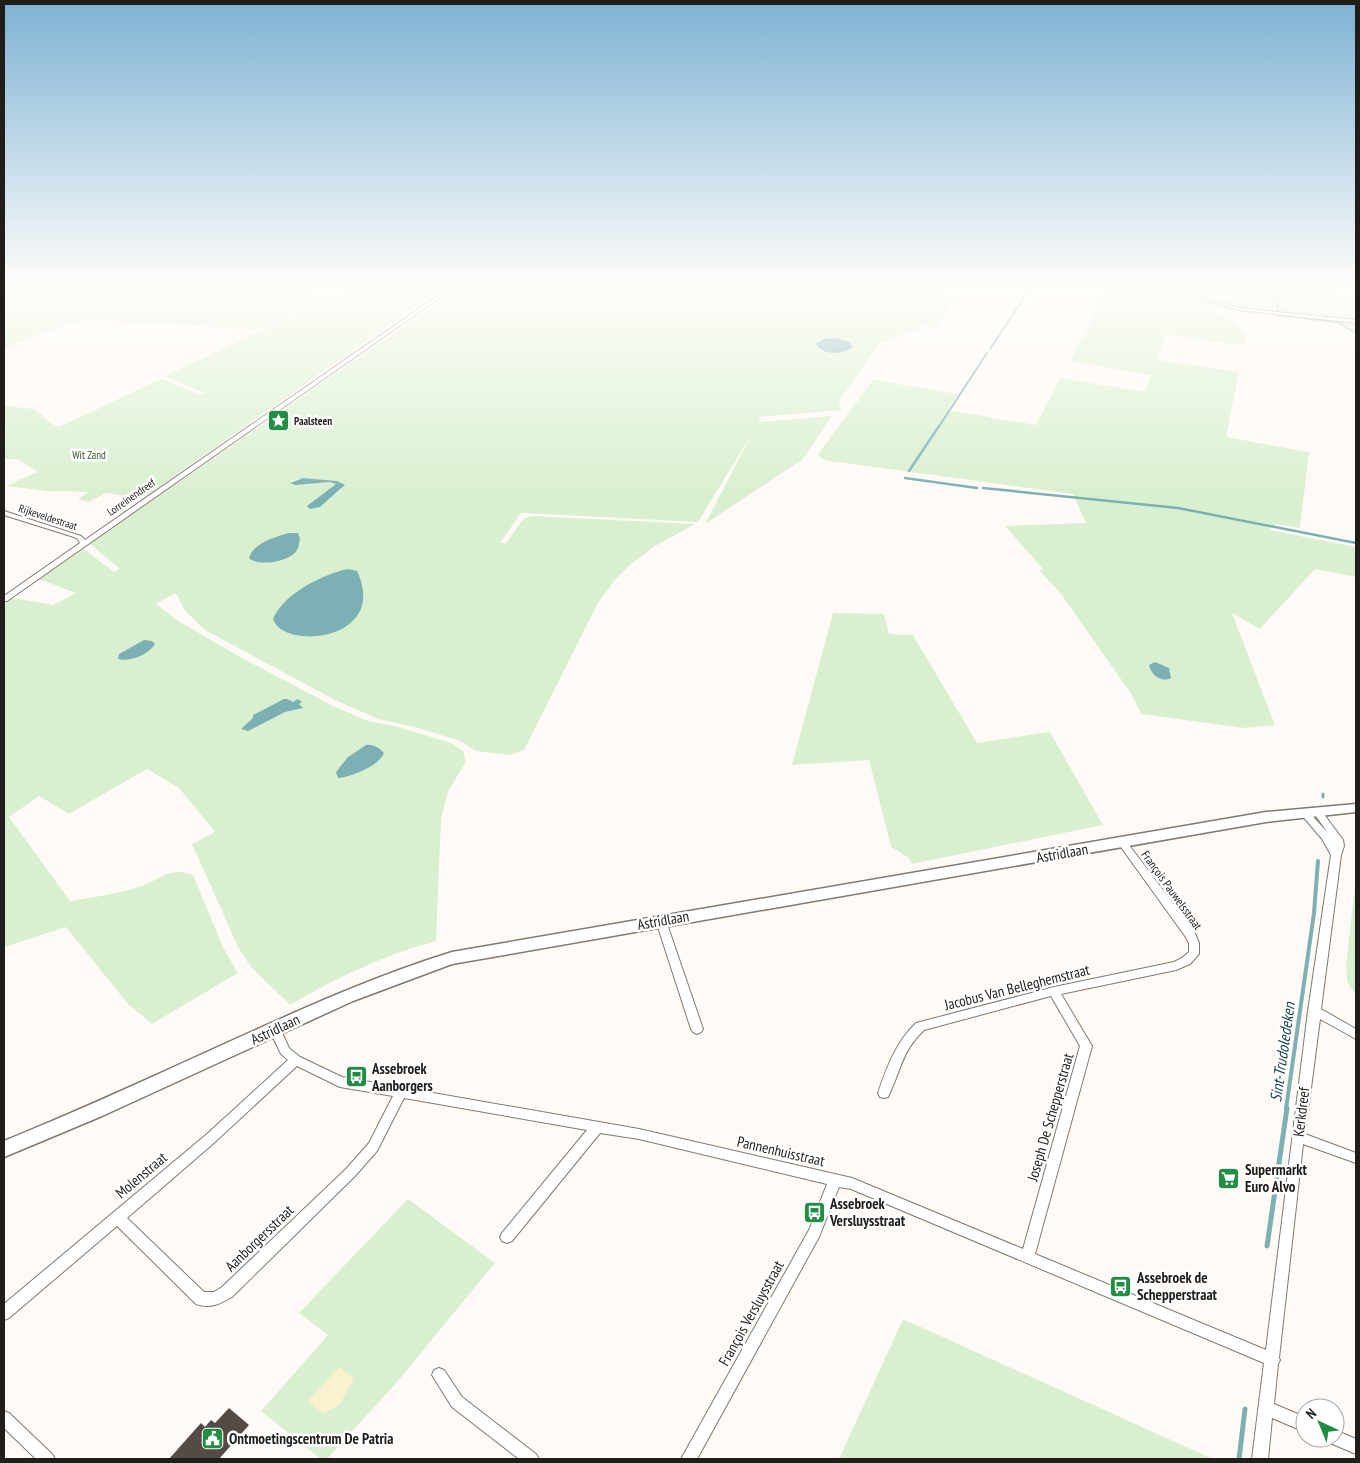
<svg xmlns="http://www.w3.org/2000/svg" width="1360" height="1463" font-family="'PT Sans Narrow',sans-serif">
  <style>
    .green { fill: #d9f0d0; fill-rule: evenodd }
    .sand { fill: #fbf1cc }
    .water { fill: #7db0b5 }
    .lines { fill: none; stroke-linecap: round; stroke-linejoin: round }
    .stream-far4 { stroke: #7db0b5; stroke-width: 2 }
    .stream-far3 { stroke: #7db0b5; stroke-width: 2.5 }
    .stream-far2 { stroke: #7db0b5; stroke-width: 3 }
    .stream-far1 { stroke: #7db0b5; stroke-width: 4 }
    .stream { stroke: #7db0b5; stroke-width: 5 }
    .building { fill: #544b46 }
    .street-casing { stroke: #807972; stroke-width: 2 }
    .secondary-casing { stroke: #807972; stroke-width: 3 }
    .street { fill: #fff; fill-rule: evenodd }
    .secondary { fill: #fff; fill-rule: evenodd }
    .labels { text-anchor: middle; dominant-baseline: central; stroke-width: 5; stroke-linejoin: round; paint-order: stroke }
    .far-poi-label { font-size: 11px; font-weight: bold; fill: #201d1a; stroke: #fff; text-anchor: start }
    .far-park-label { font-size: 11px; fill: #335424; stroke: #fff }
    .far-street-label { font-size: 11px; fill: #201d1a; stroke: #fff }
    .street-label { font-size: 12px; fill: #201d1a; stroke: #fff }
    .near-street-label { font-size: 15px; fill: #201d1a; stroke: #fff }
    .near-poi-label { font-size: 15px; font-weight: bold; fill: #201d1a; stroke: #fff; text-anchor: start }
    .near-water-label { font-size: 16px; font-style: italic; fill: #0f3f44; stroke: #fff }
  </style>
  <rect width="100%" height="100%" fill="#fffaf5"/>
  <path class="green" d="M4 287H273L336 294 260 330 83 319 4 348Z
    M356 287H443L146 496 129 493 124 496 106 493 89 502 78 499 89 492 47 491 7 486 37 472 18 459H4V406L35 409 52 424 59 427 161 379 201 395 205 393 165 376Z
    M461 287H920L965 294 953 302 936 328 921 326 917 330 880 343 839 401 841 410 760 417 759 422 832 416 803 459 705 524 753 432 698 522 521 513 500 543H506L524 518 532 516 695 524 655 546 631 564 614 581 598 603 524 750 510 755 476 751 460 741 415 727 378 719 335 700 205 630 185 611 176 593 156 604 180 622 242 658 333 706 368 721 395 726 451 743 463 751 466 761 448 792 441 819 436 941C384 955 336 978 290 1005L251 967 238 947 192 844 215 832 179 788 147 769 69 814 39 796 9 817 70 901C93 897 117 894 139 887 161 880 168 866 193 875L223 947 238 973 152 1024 128 1004 66 927 4 947V604L13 598 53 605 76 593 39 579 84 549 114 572 120 569 90 544ZM303 478 337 481 342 489 327 501 316 499 336 484 330 482 292 484 291 481Z
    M1108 287H1264L1275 301 1274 313 1264 314 1211 308 1235 323 1246 334 1244 346 1166 334 1157 360 1239 372 1226 437 1309 452 1300 528 1276 524 1269 530 1356 547V577L1315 569 1260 629 1232 613 1275 725 1244 728 1141 714 1132 695 1061 594 1039 570 1043 569 1005 526 1086 523 1073 494 830 461 822 459 818 454 873 380 958 394 948 410 1036 425 1060 378 1144 392 1151 375 1070 361Z
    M1268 287H1323L1331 291 1356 294V331L1333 320 1279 313 1278 305 1280 302Z
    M833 613 884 614 889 634 913 635 977 743 1050 732 1103 825 912 864 909 858 891 847 869 760 792 765Z
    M1356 878V995L1347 982 1346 965Z
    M408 1199 495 1263 397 1382 327 1459H321L261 1411 328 1335 299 1313Z
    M903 1319 1213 1459H839Z"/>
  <path class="sand" d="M339 1367 354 1378 340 1404 323 1414 308 1401Z"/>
  <path class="water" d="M836 338 849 342 853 346C845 355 822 356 816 344L824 339Z
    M303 478 337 481 345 485 320 507 310 509 307 506 336 484 330 482 295 485 290 483Z
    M289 533H298L300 539C299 542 299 547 297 550 290 562 258 567 249 558 253 543 275 537 289 533Z
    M348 569 357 571C390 641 283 651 273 619 283 594 323 574 348 569Z
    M144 640 152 641 155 644C148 655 131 662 118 659L119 654Z
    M1155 662 1169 668 1171 678C1161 683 1151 675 1149 665Z
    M284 699H287L293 702 298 699 302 702 299 704 303 708 285 712 248 731 241 729 253 718V715Z
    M366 745C374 744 379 748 384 753 379 766 351 777 338 778L336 772 348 757Z"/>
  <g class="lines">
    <path class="stream-far4" d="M1266 287 1278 301 1277 313
      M1277 315 1337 322 1356 333
      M990 349 1031 287
      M938 428 987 353"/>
    <path class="stream-far3" d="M909 471 939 426
      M905 478 977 488
      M983 488 1178 508 1356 543"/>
    <path class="stream-far2" d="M1323 794V797"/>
    <path class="stream-far1" d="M1286 1109 1314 913 1318 861"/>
    <path class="stream" d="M1267 1246 1287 1108
      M1239 1459 1245 1409"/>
  </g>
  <path class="building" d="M229 1408 249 1425 219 1459H169L201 1423 205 1427 211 1420 215 1423Z"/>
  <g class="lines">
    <defs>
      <path id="street" d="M450 287H455L7 601H4V596L80 543 77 538 4 515V511L81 536 85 540Z
        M645 287H658L678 290 676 291 647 288Z
        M1160 287H1166L1239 308 1356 320V323L1239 310Z
        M1318 809 1321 810 1343 840 1344 846 1341 855 1321 1009 1356 1029V1039L1320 1019 1305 1134 1356 1153V1163L1303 1144 1279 1358 1280 1360 1278 1364 1274 1404 1305 1417V1432L1272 1418 1268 1459H1252L1264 1363 851 1189 839 1187 819 1237 697 1459H681L809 1230 827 1184 639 1139 600 1133 512 1241 507 1243 502 1241 500 1237 502 1233 587 1130 404 1098 377 1151 355 1176 232 1297C220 1304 210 1309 196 1304L117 1226 9 1318 4 1320V1304L207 1134 288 1060 281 1054 269 1029 271 1026 275 1024 279 1026 289 1048 300 1057 342 1077 639 1129 852 1178 1023 1249 1080 1046 1051 996 924 1030C901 1052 901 1071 888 1097L884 1098 880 1097 878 1093C887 1067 896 1042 916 1023L1054 987 1174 962 1182 958 1189 952V943L1185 936 1118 843 1120 841H1126L1194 931 1199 943V954L1190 964 1176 970 1061 994 1092 1046 1035 1254 1266 1350 1308 1011 1331 855 1322 839 1300 813 1302 811H1308L1328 833 1313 812ZM297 1066 340 1087 393 1096 369 1143 347 1168 222 1287 214 1292H204L127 1218 215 1142Z
        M661 917 665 918 666 921 703 1029 701 1032 697 1034 693 1032 691 1029 656 921 657 918Z
        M439 1368 444 1370 462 1397 536 1454 539 1459H519L452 1407 432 1375 434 1370Z
        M4 1411 9 1413 52 1454 55 1459H36L4 1428Z
        M1335 1430 1356 1439V1454L1330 1443 1327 1438H1335Z"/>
      <path id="secondary" d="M1356 804V812L1266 822 452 964 353 1001 102 1116 4 1157V1141C73 1113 141 1082 209 1051 289 1015 368 978 452 952L1266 812Z"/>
    </defs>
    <use href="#street" class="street-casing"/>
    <use href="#secondary" class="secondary-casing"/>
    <use href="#street" class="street"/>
    <use href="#secondary" class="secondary"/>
  </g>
  <linearGradient id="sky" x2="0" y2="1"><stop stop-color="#7db2d4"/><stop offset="0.58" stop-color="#fffdfa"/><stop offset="1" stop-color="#fffdfa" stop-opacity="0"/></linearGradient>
  <rect width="1360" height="492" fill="url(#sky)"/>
  <defs>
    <symbol id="sight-square" viewBox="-11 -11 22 22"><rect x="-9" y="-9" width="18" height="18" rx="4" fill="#238d45" stroke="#fff"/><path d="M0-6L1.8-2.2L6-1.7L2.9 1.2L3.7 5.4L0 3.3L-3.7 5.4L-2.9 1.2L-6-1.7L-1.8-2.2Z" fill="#fff"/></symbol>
    <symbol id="bus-square" viewBox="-11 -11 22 22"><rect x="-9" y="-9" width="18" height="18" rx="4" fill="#238d45" stroke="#fff"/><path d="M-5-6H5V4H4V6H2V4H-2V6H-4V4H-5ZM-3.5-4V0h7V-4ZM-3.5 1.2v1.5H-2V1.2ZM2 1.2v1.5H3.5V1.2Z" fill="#fff"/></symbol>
    <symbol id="supermarket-square" viewBox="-11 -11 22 22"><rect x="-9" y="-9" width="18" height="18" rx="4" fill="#238d45" stroke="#fff"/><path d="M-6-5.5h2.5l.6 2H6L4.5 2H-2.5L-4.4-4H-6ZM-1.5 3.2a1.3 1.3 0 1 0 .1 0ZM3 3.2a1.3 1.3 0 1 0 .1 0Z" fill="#fff"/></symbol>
    <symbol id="civic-square" viewBox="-11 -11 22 22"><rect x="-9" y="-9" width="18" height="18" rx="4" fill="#238d45" stroke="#fff"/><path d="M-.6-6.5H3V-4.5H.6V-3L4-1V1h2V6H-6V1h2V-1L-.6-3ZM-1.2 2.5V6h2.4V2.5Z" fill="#fff"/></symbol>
  </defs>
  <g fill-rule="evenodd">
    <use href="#sight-square" x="266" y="408" width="25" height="25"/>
    <use href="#bus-square" x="344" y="1064" width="25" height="25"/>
    <use href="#supermarket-square" x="1216" y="1166" width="25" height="25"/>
    <use href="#bus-square" x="802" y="1200" width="25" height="25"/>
    <use href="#bus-square" x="1108" y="1274" width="25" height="25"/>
    <use href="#civic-square" x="200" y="1426" width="25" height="25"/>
  </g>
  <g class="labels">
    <g class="far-poi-label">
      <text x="294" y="421">Paalsteen</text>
    </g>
    <g class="far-park-label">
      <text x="89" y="455">Wit Zand</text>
    </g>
    <g class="far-street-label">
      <text transform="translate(131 497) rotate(-35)">Lorreinendreef</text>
      <text transform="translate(48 517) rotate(18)">Rijkeveldestraat</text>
    </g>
    <g class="street-label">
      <text transform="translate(1172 890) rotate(54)">François Pauwelsstraat</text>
    </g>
    <g class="near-street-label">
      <text transform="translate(1062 853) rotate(-10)">Astridlaan</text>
      <text transform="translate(663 920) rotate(-10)">Astridlaan</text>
      <text transform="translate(1017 987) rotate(-14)">Jacobus Van Belleghemstraat</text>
      <text transform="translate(275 1029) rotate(-25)">Astridlaan</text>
      <text transform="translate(1301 1112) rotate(-83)">Kerkdreef</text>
      <text transform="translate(1050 1117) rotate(-74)">Joseph De Schepperstraat</text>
      <text transform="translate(781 1151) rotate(13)">Pannenhuisstraat</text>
      <text transform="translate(141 1175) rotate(-40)">Molenstraat</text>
      <text transform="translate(259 1238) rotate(-44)">Aanborgersstraat</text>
      <text transform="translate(751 1313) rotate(-61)">François Versluysstraat</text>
    </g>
    <g class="near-poi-label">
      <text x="372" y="1068">Assebroek<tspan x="372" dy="17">Aanborgers</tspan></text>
      <text x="1245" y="1169">Supermarkt<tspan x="1245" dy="17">Euro Alvo</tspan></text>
      <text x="830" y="1203">Assebroek<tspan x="830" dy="17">Versluysstraat</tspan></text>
      <text x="1137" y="1277">Assebroek de<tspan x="1137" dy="17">Schepperstraat</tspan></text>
      <text x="229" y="1438">Ontmoetingscentrum De Patria</text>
    </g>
    <g class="near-water-label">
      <text transform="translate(1282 1052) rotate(-82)">Sint-Trudoledeken</text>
    </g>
  </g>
  <rect width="1360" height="1463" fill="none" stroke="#201d1a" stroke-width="10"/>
  <g transform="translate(1320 1423) rotate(316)"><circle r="24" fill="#ffffff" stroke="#a6a5a3"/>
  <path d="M0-4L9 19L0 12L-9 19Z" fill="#238d45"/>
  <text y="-8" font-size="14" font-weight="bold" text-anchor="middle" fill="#201d1a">N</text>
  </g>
</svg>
